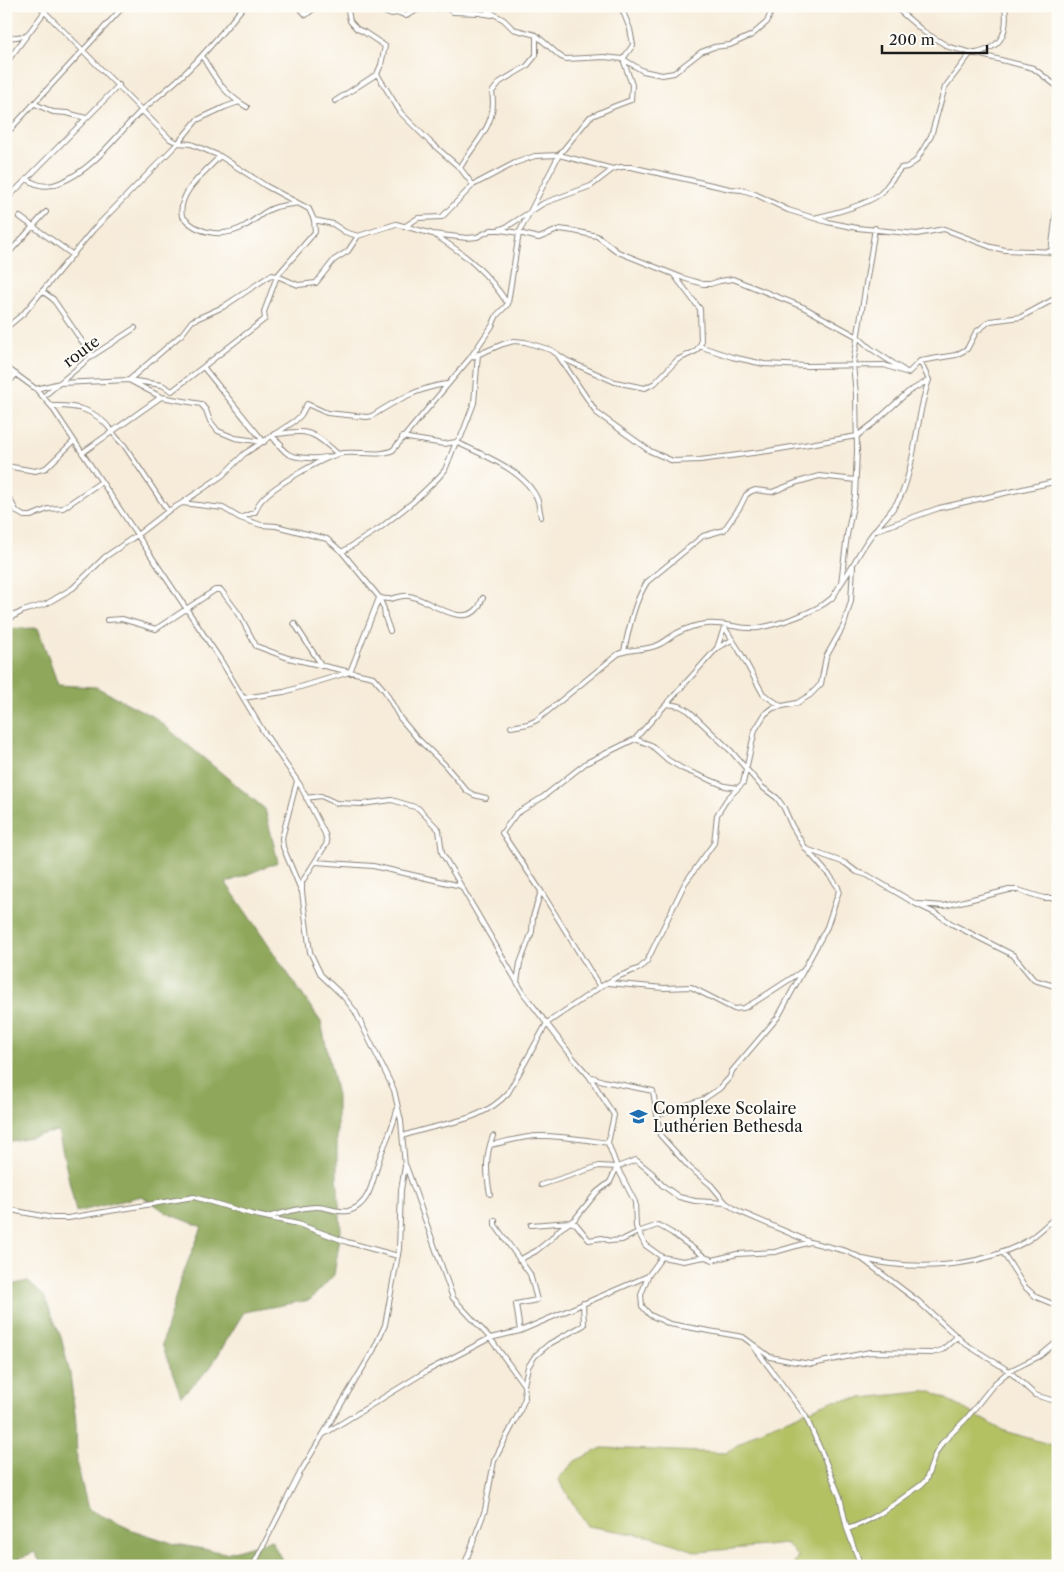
<svg xmlns="http://www.w3.org/2000/svg" width="1064" height="1572" font-family="'Libre Caslon Text',serif">
  <style>
    .green { fill: #b3c164; stroke: #686e40 }
    .forest { fill: #8ea75a; stroke: #55623b }
    .lines { fill: none; stroke-linecap: round; stroke-linejoin: round }
    .minor-casing { stroke: #8a847b; stroke-width: 6 }
    .minor { stroke: #fff; stroke-width: 4 }
    .labels { text-anchor: middle; dominant-baseline: central; stroke-width: 4; stroke-linejoin: round; paint-order: stroke }
    .street-label { font-size: 16px; fill: #1c1c1c; stroke: #fdfcf7 }
    .poi-label { font-size: 16px; fill: #1c1c1c; stroke: #fdfcf7; text-anchor: start }
  </style>
  <rect width="100%" height="100%" fill="#fdfcf7"/>
  <filter id="ink" filterUnits="userSpaceOnUse"><feTurbulence type="fractalNoise" baseFrequency=".02" numOctaves="2"/><feDisplacementMap in="SourceGraphic" scale="10" xChannelSelector="R" yChannelSelector="G"/><feConvolveMatrix kernelMatrix="1 2 1 2 8 2 1 2 1" color-interpolation-filters="sRGB"/></filter>
  <filter id="wash" filterUnits="userSpaceOnUse"><feTurbulence type="fractalNoise" baseFrequency=".0096" numOctaves="4" result="noise"/><feDisplacementMap in="SourceGraphic" scale="20" xChannelSelector="R" yChannelSelector="G"/><feGaussianBlur stdDeviation="1.12" result="paint"/><feColorMatrix in="noise" values="0 0 0 0 0 0 0 0 0 0 0 0 0 0 0 0 0 1.4 0 .05"/><feComposite in="paint" operator="in"/></filter>
  <g filter="url(#wash)">
    <rect width="100%" height="100%" fill="#f7ecda"/>
    <path class="green" d="M932 1391 1002 1430 1058 1447V1566H793L798 1557 787 1544 698 1552 653 1537 587 1526 558 1479 575 1461 602 1448 726 1453 756 1432 832 1401Z"/>
    <path class="forest" d="M38 628 58 685 96 687 154 717 265 809 278 862 226 883 321 1022 337 1096V1173L341 1231 334 1275 310 1300 244 1312 210 1368 181 1396 162 1344 180 1281 202 1227 167 1213 142 1196 76 1212 58 1131 6 1142V629Z
      M27 1281 44 1296 61 1337 70 1374 76 1422 77 1464 88 1509 132 1530 175 1544 226 1553 271 1540 282 1560 277 1566H42L35 1552 6 1564V1286Z"/>
  </g>
  <g filter="url(#ink)">
    <g class="lines">
      <defs>
        <path id="minor" d="M298 6 306 15 317 6
          M365 6C371 11 381 9 389 14L400 13 406 16 417 10 446 8 453 12 479 13 492 15
          M480 6 504 20 513 29 536 35 561 57 566 59 604 57 623 59 643 71 662 75 674 73 701 52 714 47 730 45 752 35 767 22 772 9 775 6
          M622 6V9L630 29 633 45 623 59
          M894 6 924 32 949 47 1033 68 1058 87
          M391 13 402 6
          M6 38 26 36
          M202 56C214 77 225 95 247 107
          M6 63 49 6
          M377 74 401 113 429 141 460 168
          M335 101 377 74 381 65 385 46 364 32 357 29 350 21 348 10 345 6
          M35 104 53 112 67 113 86 118
          M6 123 12 128
          M6 134 124 6
          M220 156C206 172 177 192 182 216 198 235 224 238 245 226 254 221 262 213 271 209 279 205 290 205 298 203
          M27 179C37 186 48 188 59 183 94 170 116 135 142 110 158 96 176 83 191 67 210 48 227 27 244 6
          M473 185 460 168C475 141 498 125 492 92L500 82 527 66 536 55V36
          M6 200 119 85
          M20 217 73 255
          M814 218C831 214 874 203 884 190 890 182 895 175 901 168L907 167 916 161 931 136 945 87 970 54C1000 50 1009 35 1005 6
          M314 220 333 224 345 232 358 236 396 224 433 234 467 238 477 237 491 230H498L508 226 544 203 591 186 613 169 621 167H631L730 189 742 190 755 194 788 210 827 222 857 228 917 234 944 229 991 247 1005 250 1058 252
          M404 227 418 218 442 217 473 185 515 163 535 156 559 155 613 169
          M500 230 519 233 539 238 560 229 574 231 597 236 618 252 683 278 703 284H710L720 281 733 279 803 307 858 337 870 348 908 373
          M1051 253 1058 197
          M6 256 46 212
          M42 291 53 299 92 356
          M508 303 519 233 559 155 590 117 615 106 631 100 632 85 623 59
          M6 328 24 313 93 230 178 143 197 120 225 107 239 102
          M699 346 732 357 764 364 806 366 884 365 908 373 920 361
          M557 354 597 413 650 451 673 461 700 460 768 451 857 436 874 423 908 392 929 380
          M470 358 503 344 514 341 525 342 551 350 566 360 615 382 645 388 655 383 677 360 696 351 701 343 700 309 674 275
          M6 367 36 389 51 406 220 659 263 731 300 785 325 834 327 843 302 882V892L310 952 321 975 343 996 355 1011 394 1090 401 1121 405 1166 401 1190 399 1249 385 1325 373 1351 301 1471 253 1566
          M204 368 264 442
          M6 386 16 374
          M36 389 60 383 129 380 162 385 172 391 265 319 264 312 277 276 315 232 314 220 309 209 266 186 220 156 191 144 178 143 170 139 39 6
          M44 396 92 356 135 328
          M51 406C76 405 95 409 111 430 115 436 118 440 124 445L168 511
          M274 434C282 434 290 432 298 432 315 431 326 444 338 454
          M402 437 444 444 456 442 461 437 474 403 478 354
          M264 442 235 438 218 431 210 421 206 410 201 404 161 397 129 380 182 334 192 321 223 307 271 275 277 276 298 285 316 283 334 260 348 251 358 236
          M281 444 272 436C285 453 286 457 308 458 314 458 319 459 325 457
          M82 453 161 397
          M6 466 35 471 46 468 74 441
          M6 493 17 512 24 516H31L48 509 63 508 101 482
          M182 503 223 475 244 454 295 421 301 415 307 404 327 413 367 417 372 416C395 401 418 388 446 384
          M240 518 255 512C257 509 258 504 260 502 271 487 325 456 343 453 359 451 379 457 393 450L470 358 492 326 497 315 508 304C487 272 466 255 435 235
          M877 530 939 508 1058 481
          M342 552 380 528 413 502 438 478 445 470 456 442C483 455 527 471 538 501 539 506 540 512 541 517
          M841 583 847 535 855 496 857 451 856 394 853 365 875 228
          M379 597C393 603 397 594 409 596 427 598 461 629 478 608 480 606 481 601 483 598
          M6 612 16 615
          M6 620 23 611 46 604 73 588 105 557 137 535 168 511 182 503 223 508 240 518 261 525 276 526 327 539 342 552 379 597 384 609 385 617 390 631
          M107 620 122 619 156 629 215 590H221L239 614 256 646 288 658 373 677 385 691 400 718 417 738 444 764 467 791 474 795 486 798
          M294 623 322 666
          M725 628 739 650 763 694 781 706
          M717 648 732 640
          M624 651C629 629 634 602 647 582L703 536 724 530 740 507 746 495 750 492 755 490 772 492 798 482 819 476 856 480
          M243 698 284 692 350 672 379 598
          M511 727 528 724 537 720 618 654C631 648 645 651 658 645 665 642 670 637 677 633 685 629 696 625 706 624 724 622 741 630 758 628 780 624 816 612 832 598 835 594 838 589 840 585 851 570 859 552 870 537 881 521 896 509 903 491 917 455 916 416 929 380L920 361 956 355 967 349 976 332 990 321 1021 317 1058 297
          M635 739 651 745 668 760 683 769 725 786 738 788
          M297 781 282 838 283 847 301 890
          M306 798 321 796 336 803 362 804 392 800 418 808 439 830 442 853 524 994 574 1059 589 1076 614 1115 608 1143 617 1167 636 1160 652 1173 662 1185 679 1197 695 1201 726 1203 738 1211 810 1242 846 1251 861 1258 918 1301 964 1343 1009 1371 1035 1395 1058 1402
          M806 849 845 863 857 872 867 875 916 904 939 915 952 924 1013 955 1034 980 1058 987
          M315 862 373 866 461 886
          M919 904 944 906 1009 890H1018L1044 898H1058
          M517 982 520 963 532 932 533 917 541 891
          M608 983 664 988 691 987 734 1009 744 1008 758 1000 801 972
          M600 987 541 891 502 833 516 814 543 797 586 763 635 739 717 648 725 625
          M589 1076 603 1081 653 1091 657 1115 704 1099 720 1088 730 1077 732 1071 778 1017 827 927 839 891 838 887 830 876 806 849 792 826 784 808 777 798 762 787 731 751 689 711 680 706 667 704
          M657 1115 660 1135 690 1168 711 1185 726 1203
          M403 1136C440 1122 480 1124 508 1093L547 1023 600 987 617 977 640 968 647 961 685 883 714 843 717 815 727 799 743 783 755 730 765 714 773 708 797 703 810 695 821 684 826 657 844 625 851 601 853 566
          M490 1145C506 1142 523 1136 540 1136 563 1136 586 1140 608 1143
          M406 1166 453 1298 490 1338 524 1385
          M541 1185 599 1166 617 1167
          M490 1194C486 1173 485 1156 493 1136
          M6 1209 53 1218H68L194 1197 251 1214 298 1224 347 1242 398 1256
          M268 1217C283 1213 301 1207 317 1207 327 1207 339 1213 348 1211 372 1205 373 1176 380 1157 386 1141 393 1127 397 1110
          M495 1220V1225L530 1274 537 1300 516 1304 520 1331
          M531 1225 570 1222 576 1224 589 1240 602 1238 610 1241 622 1240 638 1232 658 1225 672 1233 705 1257
          M1002 1251 1024 1286 1036 1297 1058 1306
          M863 1259C914 1271 978 1268 1025 1242 1037 1235 1047 1224 1058 1215
          M519 1260 536 1251 551 1239 560 1229 575 1219 597 1192 610 1182 617 1167 635 1202 636 1227 645 1245 662 1257
          M648 1276 641 1295 642 1306 650 1315 670 1324 743 1337 770 1357 790 1361 812 1364 870 1352 932 1353 942 1350 958 1336
          M754 1347 805 1415 823 1455 840 1497 847 1529 861 1566
          M324 1434 425 1372 490 1338 520 1331 648 1276 662 1257 683 1261 705 1257 713 1260 737 1254 775 1252 810 1242
          M847 1529C874 1521 898 1501 921 1485L926 1480 935 1455 942 1443 966 1419 994 1384 1009 1371 1040 1356 1058 1341
          M464 1566 485 1510 494 1461 519 1413 525 1398 524 1385 528 1367 535 1356 549 1344 584 1325 583 1303"/>
      </defs>
      <use href="#minor" class="minor-casing"/>
      <use href="#minor" class="minor"/>
    </g>
  </g>
  <defs>
    <symbol id="school-bare" viewBox="-9 -9 18 18"><path d="M0-5L7-2L0 1L-7-2ZM-4 1L0 2.5L4 1V4Q0 6-4 4Z" fill="#1f6fb2" stroke="#fdfcf7" stroke-width="2.5" paint-order="stroke"/></symbol>
  </defs>
  <g fill-rule="evenodd">
    <use href="#school-bare" x="626" y="1104" width="25" height="25"/>
  </g>
  <g class="labels">
    <g class="street-label">
      <text transform="translate(81 351) rotate(-37)">route</text>
    </g>
    <g class="poi-label">
      <text x="653" y="1108">Complexe Scolaire<tspan x="653" dy="18">Luthérien Bethesda</tspan></text>
    </g>
  </g>
  <rect width="1064" height="1572" fill="none" stroke="#fdfcf7" stroke-width="25"/>
  <path d="M882 45v8h105v-8" fill="none" stroke="#1c1c1c" stroke-width="2.5"/>
  <text x="889" y="45" font-size="15" fill="#1c1c1c" stroke="#fdfcf7" stroke-width="4" paint-order="stroke">200 m</text>
</svg>
